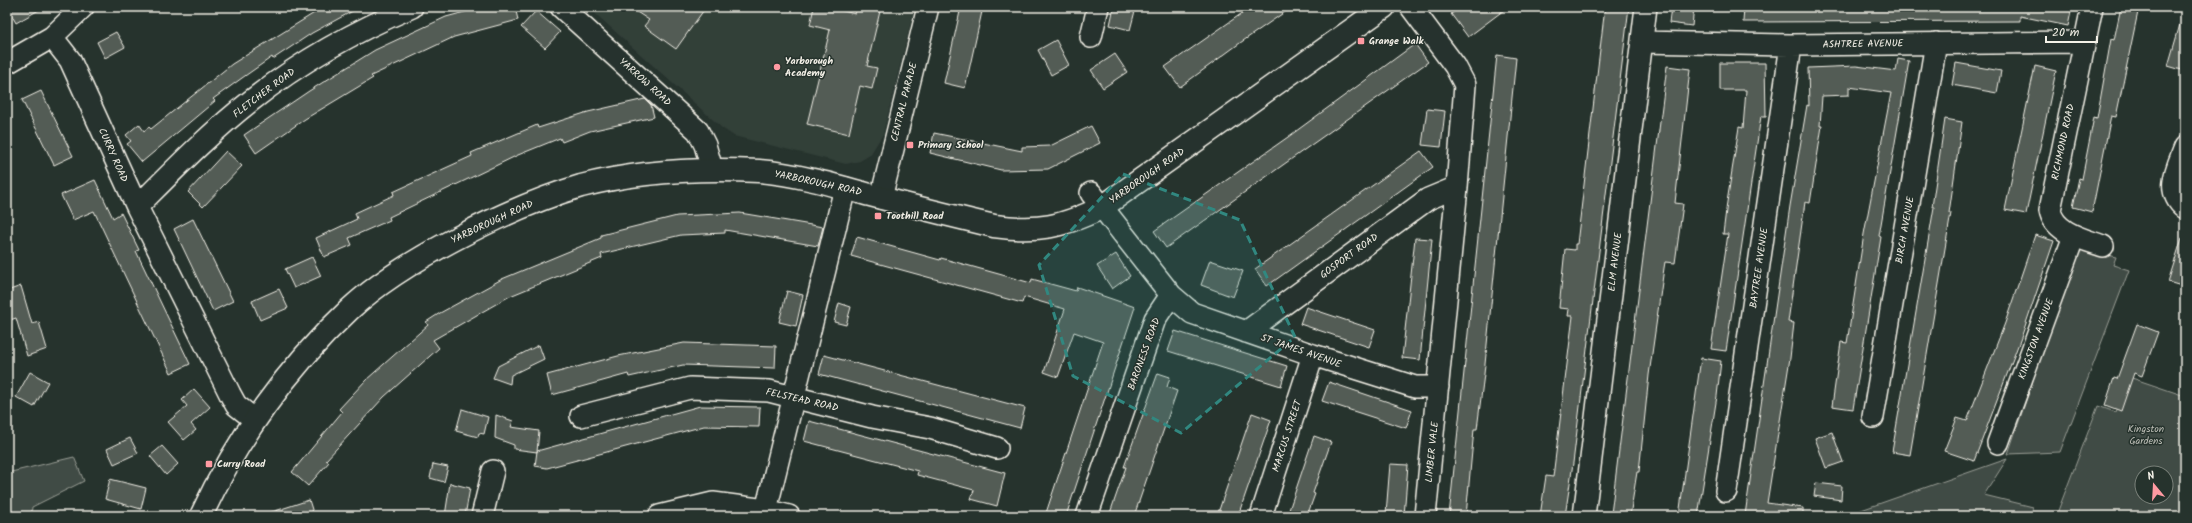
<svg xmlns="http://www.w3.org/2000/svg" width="2192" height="523" font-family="Kalam,sans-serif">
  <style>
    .built { fill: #333f39 }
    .green { fill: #414b45; stroke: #9a9e96; fill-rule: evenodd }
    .building { fill: #525c55; stroke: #f4f1e8 }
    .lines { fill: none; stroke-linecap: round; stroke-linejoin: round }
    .minor-casing { stroke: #f4f1e8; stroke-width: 24 }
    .major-casing { stroke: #f4f1e8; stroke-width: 25 }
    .minor { stroke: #26332d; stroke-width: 21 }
    .major { stroke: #26332d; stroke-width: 22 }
    .marked { fill: #318880; fill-opacity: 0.2; stroke: #318880; stroke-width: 3; stroke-dasharray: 8 5; stroke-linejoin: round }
    .poi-dot { fill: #ff9aa2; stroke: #26332d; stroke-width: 1.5 }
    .labels { text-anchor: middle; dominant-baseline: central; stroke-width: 3; stroke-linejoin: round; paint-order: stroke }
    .poi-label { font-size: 10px; font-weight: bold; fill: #f4f1e8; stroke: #26332d; text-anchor: start }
    .street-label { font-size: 10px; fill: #f4f1e8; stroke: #26332d }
    .park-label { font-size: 10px; fill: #bebfb7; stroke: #26332d }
  </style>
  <rect width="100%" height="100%" fill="#26332d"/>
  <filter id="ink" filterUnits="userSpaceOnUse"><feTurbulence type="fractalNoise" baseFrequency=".025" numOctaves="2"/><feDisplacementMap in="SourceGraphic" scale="8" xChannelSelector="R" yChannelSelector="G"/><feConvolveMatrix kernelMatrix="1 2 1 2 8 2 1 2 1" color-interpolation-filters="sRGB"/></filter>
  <g filter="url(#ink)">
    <path class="built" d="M588 7H915L883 134 870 155 860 161 846 164 734 136 722 128Z"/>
    <path class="green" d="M2077 249 2116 257 2113 265 2129 270 2060 452 2008 454Z
      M2129 377 2185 396V516H2056L2098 406 2115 412ZM2142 473H2166V497H2142Z
      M74 457 84 481 32 507 31 516H11V509L7 510V473Z
      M2007 459 1984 495 2033 507 2030 516H1844Z"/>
    <path class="building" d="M7 7H44L16 23Z
      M324 7H360L312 33 273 59 272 57 242 78 213 99 215 101 142 162 127 144 131 141 126 135 139 124 144 131 149 127 151 129 232 64Z
      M483 7H515L518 20 454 37 371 76 373 78 305 119 256 153 244 135 309 91 375 50 446 17Z
      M629 7H706L676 49 644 26 649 20Z
      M814 7H828L855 14 856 7H881L867 66 877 68 872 89 860 86 849 134 807 124 830 30 810 25Z
      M961 7H983L965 88 944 83Z
      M1114 7H1136L1130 30 1110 25Z
      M1251 7H1292L1240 43 1180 87 1165 67Z
      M1460 7H1508L1468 37 1451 14Z
      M1605 7H1629L1573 463 1565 516H1540L1546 476 1553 477 1573 316H1568L1569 309 1559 308 1565 249 1575 250V244H1577Z
      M1671 7H1694L1692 26 1669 23Z
      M1744 7H2072L2068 26 2020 16V21L1743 22Z
      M2121 7H2139L2116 117 2111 116 2092 212 2073 207 2079 178 2082 179 2094 117 2097 118 2111 39 2114 40Z
      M536 11 560 32 545 48 521 27Z
      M2181 21 2185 22V71L2168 66Z
      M116 32 125 47 105 58 97 42Z
      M1056 40 1069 65 1051 75 1038 50Z
      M1415 44 1428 62 1166 248 1154 231 1288 137Z
      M1115 54 1127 72 1103 88 1091 70Z
      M1497 55 1516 58 1484 374 1477 429H1474L1466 516H1449Z
      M1898 59 1909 61 1879 236 1881 237 1853 409 1832 406 1841 342 1847 343 1864 234 1891 93 1849 87V95L1822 96 1820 126H1822L1810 203 1805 202 1788 322 1794 323 1790 358 1767 503 1803 508V516L1745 515 1790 206 1807 105 1809 106 1808 68 1856 66 1896 71Z
      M1720 63H1765L1766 116H1761L1726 351 1711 349 1728 234H1723L1727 202 1739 127 1743 128 1746 90H1720Z
      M1956 63 2001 71 1997 93 1952 85Z
      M1667 66 1690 69 1675 203 1683 204 1675 263 1665 262 1664 268 1649 375 1639 472H1637L1630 516H1622L1611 514Z
      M2035 66 2056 71 2026 214 2005 210Z
      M41 91 73 156 54 165 22 100Z
      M645 99 651 105 654 117 590 131 562 142 560 138 518 155 389 217 390 220 349 238 352 245 324 257 316 238 357 219 355 213 394 195 393 192 472 156 471 153 537 125 538 128 588 112Z
      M1427 109 1445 111 1441 147 1422 145Z
      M1945 119 1962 122 1949 213H1951L1910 455 1892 452 1934 207H1932Z
      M1091 126 1100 143 1048 169 1001 170 930 153 934 133 1022 151V147L1050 146Z
      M226 151 242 166 203 207 188 192Z
      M1421 151 1433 167 1267 286 1255 269Z
      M95 180 113 218 121 213 139 250 136 251 190 364 171 373 94 211 73 220 61 195Z
      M740 213 823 227 818 246 725 230V233L681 235 601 254 602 258 510 296 433 340 439 348 384 397 326 460 329 462 308 486 292 472 342 412 339 409 366 380 428 325 426 322 440 313 502 279 601 238V235L677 216Z
      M193 219 233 301 213 311 174 229Z
      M2035 235 2054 241 2022 335 1974 461 1944 451 1957 418 1967 421 2005 323Z
      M857 237 940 260 941 258 1031 283 1032 279 1076 291 1077 287 1135 307 1066 516H1045L1103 342 1074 332 1058 377 1044 372 1065 309 1024 297 1022 303 851 256Z
      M1415 238 1432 239 1420 360 1402 358Z
      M2182 238H2185V287L2168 282Z
      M1116 254 1130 276 1112 289 1097 266Z
      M312 257 321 276 294 288 285 269Z
      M1210 260 1243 271 1233 297 1201 285Z
      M21 286 32 324 39 322 47 349 27 356 16 318 7 321V291Z
      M279 289 288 308 260 320 252 301Z
      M787 291 803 295 796 326 779 322Z
      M839 303 851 307 846 325 834 322Z
      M1306 307 1375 330 1369 347 1300 324Z
      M2137 324 2158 332 2142 376 2134 373 2121 411 2105 405 2114 378 2117 379Z
      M1175 331 1287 366 1281 386 1168 351Z
      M684 343 776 346 775 368 683 365 629 377 628 374 552 395 547 375 618 356Z
      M539 345 544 359 511 375 510 384 493 378 498 366Z
      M824 355 1025 408 1020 428 819 374Z
      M1701 358 1721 361 1717 396 1698 516H1679Z
      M30 372 48 382 34 407 16 397Z
      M1158 373 1170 377 1167 387 1177 391 1134 516H1109L1126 467H1124Z
      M1329 382 1412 410 1406 428 1322 401Z
      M194 389 210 407 191 424 196 430 184 440 168 422 187 406 182 400Z
      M700 406 760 407 759 427 704 426 547 468 535 466 537 451Z
      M462 409 488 417 484 434 479 433 478 437 456 431Z
      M1252 413 1271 420 1240 510 1238 516H1217Z
      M496 415 513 421 511 427 539 431 537 452 514 449V445L495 438Z
      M809 421 1005 473 997 506 971 499 974 490 917 475 918 471 804 441Z
      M1832 432 1843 462 1826 468 1815 438Z
      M1314 436 1331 442 1313 493 1315 494 1307 516H1287Z
      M130 438 138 453 114 464 107 449Z
      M162 446 178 464 166 475 150 456Z
      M433 464 448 467 444 482 430 478Z
      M1390 464 1408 465 1404 516 1386 514Z
      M110 479 146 488 141 509 105 499Z
      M450 483 470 488 465 516H445Z
      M1816 483 1842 486 1841 500 1814 496Z
      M309 500 314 516H270L269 513Z"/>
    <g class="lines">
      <defs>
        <path id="minor" d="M561 7 698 131 705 145 712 169
          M1411 7 1455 66 1465 85 1457 187 1425 516
          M2092 7 2050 210C2054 233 2084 239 2103 246
          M52 37 70 60 137 207 230 394 236 405 255 420
          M1091 37 1098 7
          M1642 42 1791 45 2085 42
          M7 63 52 37 83 7
          M2185 147C2177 168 2164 191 2185 208
          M881 198 928 7
          M137 207C174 170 211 132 252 100 300 62 355 31 412 7
          M1171 295 1192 313 1313 355 1415 387H1438
          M1246 332 1428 199 1457 187
          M581 416 690 388 769 391 872 417 930 428 997 448
          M1873 417 1936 43
          M1998 443 2074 236
          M1726 491 1791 45
          M766 510 845 188
          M482 516 493 471
          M659 516 713 503 766 510 789 516
          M1087 516 1155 319 1171 295 1091 193
          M1261 516 1313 355
          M1584 516 1646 7"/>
        <path id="major" d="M201 516C236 440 288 367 349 310 380 281 417 259 455 239 495 218 537 199 581 186 638 171 700 168 759 171 796 174 834 185 870 195 911 206 952 216 994 226 1039 232 1061 227 1101 208L1384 7"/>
      </defs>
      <use href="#minor" class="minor-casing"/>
      <use href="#major" class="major-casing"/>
      <use href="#minor" class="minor"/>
      <use href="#major" class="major"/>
    </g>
  </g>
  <path class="marked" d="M1123 174 1240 220 1295 337 1181 433 1073 376 1039 265Z"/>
  <g class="poi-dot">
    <rect x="1357" y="37" width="8" height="8" rx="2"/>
    <circle cx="777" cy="67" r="4"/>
    <rect x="906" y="141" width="8" height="8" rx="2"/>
    <rect x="874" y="212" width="8" height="8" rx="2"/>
    <rect x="205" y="460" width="8" height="8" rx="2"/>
  </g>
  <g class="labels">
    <g class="poi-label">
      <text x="1369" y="41">Grange Walk</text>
      <text x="785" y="61">Yarborough<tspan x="785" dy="12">Academy</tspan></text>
      <text x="918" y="145">Primary School</text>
      <text x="886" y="216">Toothill Road</text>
      <text x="217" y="464">Curry Road</text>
    </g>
    <g class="street-label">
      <text transform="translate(1863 44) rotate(-1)">ASHTREE AVENUE</text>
      <text transform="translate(645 82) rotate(42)">YARROW ROAD</text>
      <text transform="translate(264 93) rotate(-37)">FLETCHER ROAD</text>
      <text transform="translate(904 102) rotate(-76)">CENTRAL PARADE</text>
      <text transform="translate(2063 142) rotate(-78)">RICHMOND ROAD</text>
      <text transform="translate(113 155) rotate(66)">CURRY ROAD</text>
      <text transform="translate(1147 176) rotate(-35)">YARBOROUGH ROAD</text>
      <text transform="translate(818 183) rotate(12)">YARBOROUGH ROAD</text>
      <text transform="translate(492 222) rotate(-25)">YARBOROUGH ROAD</text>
      <text transform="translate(1905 230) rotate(-80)">BIRCH AVENUE</text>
      <text transform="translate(1349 256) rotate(-36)">GOSPORT ROAD</text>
      <text transform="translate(1615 262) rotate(-83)">ELM AVENUE</text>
      <text transform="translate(1759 268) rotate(-82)">BAYTREE AVENUE</text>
      <text transform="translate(2036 339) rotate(-70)">KINGSTON AVENUE</text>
      <text transform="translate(1301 351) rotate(19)">ST JAMES AVENUE</text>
      <text transform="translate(1144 354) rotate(-70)">BARONESS ROAD</text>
      <text transform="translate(802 400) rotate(13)">FELSTEAD ROAD</text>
      <text transform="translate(1287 436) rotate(-72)">MARCUS STREET</text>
      <text transform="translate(1432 452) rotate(-84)">LIMBER VALE</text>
    </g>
    <g class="park-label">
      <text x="2146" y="429">Kingston<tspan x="2146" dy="12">Gardens</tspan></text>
    </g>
  </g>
  <rect width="2192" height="523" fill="none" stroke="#26332d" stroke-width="24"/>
  <rect x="12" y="12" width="2168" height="499" fill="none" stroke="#f4f1e8" stroke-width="1.5" filter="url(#ink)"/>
  <g transform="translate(2154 485) rotate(342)"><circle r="19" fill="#26332d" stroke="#787f78"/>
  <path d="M0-3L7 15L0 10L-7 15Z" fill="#ff9aa2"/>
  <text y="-6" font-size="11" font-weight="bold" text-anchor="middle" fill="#f4f1e8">N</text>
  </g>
  <path d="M2046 36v6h51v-6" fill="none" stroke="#f4f1e8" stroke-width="2"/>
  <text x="2052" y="36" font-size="12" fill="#f4f1e8" stroke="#26332d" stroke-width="3" paint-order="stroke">20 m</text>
</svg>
